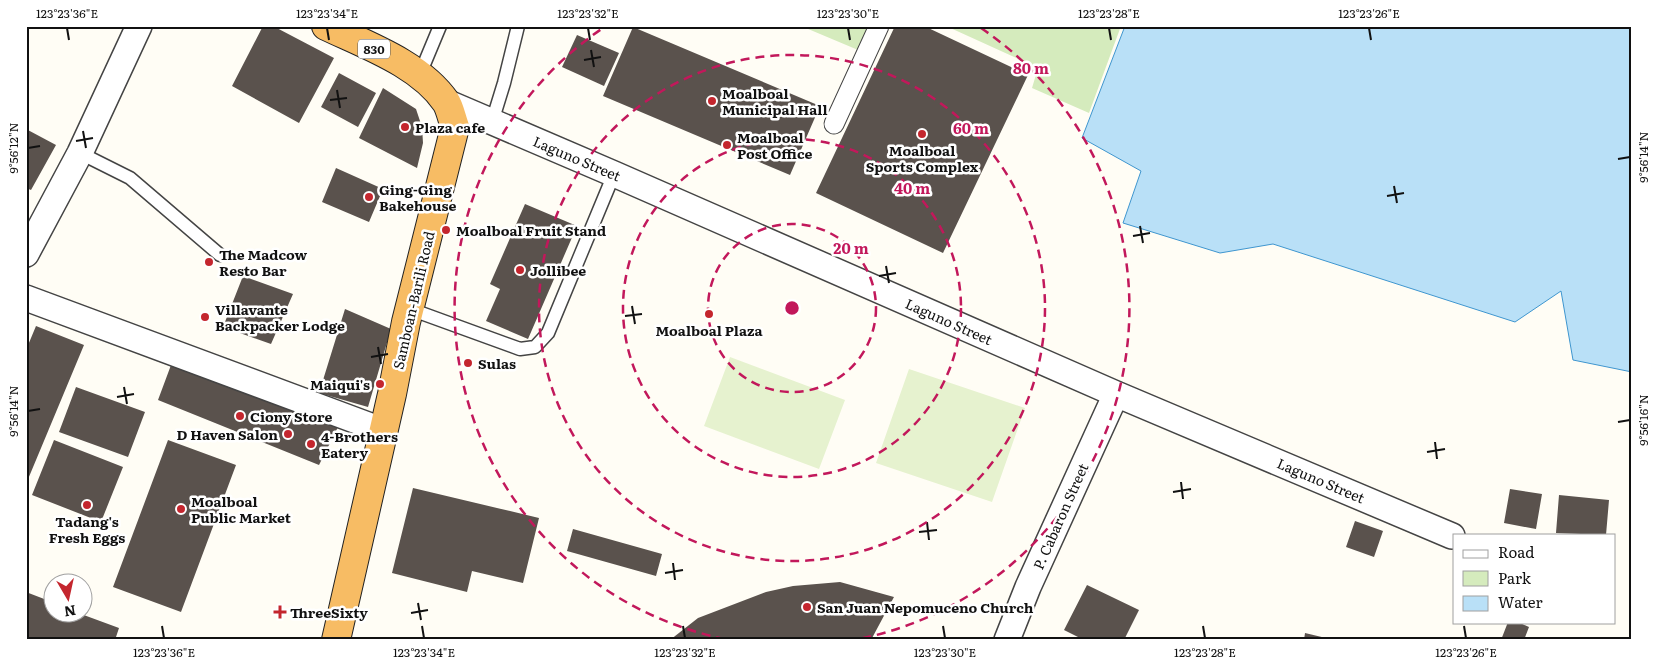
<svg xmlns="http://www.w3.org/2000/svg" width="1658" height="666" font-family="Literata,serif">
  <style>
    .green { fill: #d5ebbd }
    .pitch { fill: #e6f2cf }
    .water { fill: #b9e0f7; stroke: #3f96cf }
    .building { fill: #5a524d }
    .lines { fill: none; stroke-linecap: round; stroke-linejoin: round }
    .service-casing { stroke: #444; stroke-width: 15 }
    .pedestrian-casing { stroke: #444; stroke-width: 21 }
    .minor-casing { stroke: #444; stroke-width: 28 }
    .trunk-casing { stroke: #222; stroke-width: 30 }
    .service { stroke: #fff; stroke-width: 12 }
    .pedestrian { stroke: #fff; stroke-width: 19 }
    .minor { stroke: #fff; stroke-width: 25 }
    .trunk { stroke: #f7bc64; stroke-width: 28 }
    .ticks { fill: none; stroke: #111; stroke-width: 2 }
    .ring { fill: none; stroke: #c2185b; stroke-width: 2.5; stroke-dasharray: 9 6 }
    .poi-dot { fill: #c4262e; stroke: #fff; stroke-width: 2 }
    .labels { text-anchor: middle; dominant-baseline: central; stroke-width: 5; stroke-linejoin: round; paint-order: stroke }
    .shield { fill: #fff; stroke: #585858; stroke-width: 1 }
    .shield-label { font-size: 12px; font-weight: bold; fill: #111 }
    .poi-label { font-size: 14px; font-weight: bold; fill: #111; stroke: #fff; text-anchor: start }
    .street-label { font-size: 14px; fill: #111; stroke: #fff }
    .centre { fill: #c2185b; stroke: #fff; stroke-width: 2.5 }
    .ring-label { font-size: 15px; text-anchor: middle; font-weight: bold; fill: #c2185b; stroke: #fff; stroke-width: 5; stroke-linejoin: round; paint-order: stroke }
    .neatline { fill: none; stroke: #111; stroke-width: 2 }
    .ticks-label { font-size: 12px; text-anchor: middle; fill: #111 }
  </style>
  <rect width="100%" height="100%" fill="#fffdf5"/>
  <path class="green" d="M801 26H889L870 55Z
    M946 26H1121L1089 113 1032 88 1038 68Z"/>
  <path class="pitch" d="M730 357 845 400 819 469 704 426Z
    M909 369 1025 408 992 502 876 463Z"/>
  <path class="water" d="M1125 26H1632V372L1573 360 1561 291 1515 322 1273 244 1220 253 1123 223 1141 171 1082 138Z"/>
  <path class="building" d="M263 26H273L334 58 299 123 232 86Z
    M895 26H924L1028 75 943 253 816 193Z
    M633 27 820 106 790 175 603 96Z
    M577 35 619 53 604 86 562 67Z
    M339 73 376 93 358 127 321 107Z
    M383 88 416 109 422 127 423 143 417 168 359 138Z
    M26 129 56 145 31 190 26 188Z
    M336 168 383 189 369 222 322 202Z
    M525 204 577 226 528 339 486 321 500 289 490 284Z
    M243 276 293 294 271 344 223 327Z
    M345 309 391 329 368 407 319 393Z
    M36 326 84 345 26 484V350Z
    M174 357 340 423 319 465 158 400Z
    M76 387 145 412 128 457 59 432Z
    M54 440 123 467 101 522 32 495Z
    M168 440 236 465 181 612 113 587Z
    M413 488 539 518 523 583 472 571 467 592 392 573Z
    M1510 489 1542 494 1536 529 1504 523Z
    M1559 495 1609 500 1606 535 1556 533Z
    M1355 521 1383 531 1374 557 1346 547Z
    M573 529 662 554 656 576 567 551Z
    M840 582 894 597 871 640H670L698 618 766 592 793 586Z
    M1087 585 1139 610 1124 640H1084L1064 630Z
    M26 592 52 602V614H81L119 628 115 640H30L26 638Z
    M1508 622H1518L1529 627 1524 640H1501Z
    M1305 633 1330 639V640H1304Z"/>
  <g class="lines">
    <defs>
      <path id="service" d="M420 74 440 26
        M492 122 504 83 518 26
        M80 153 130 178 220 255
        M410 309 520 349 535 347 548 333 614 174"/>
      <path id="pedestrian" d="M834 124 879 26"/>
      <path id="minor" d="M446 102 614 174 1116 394 1452 536
        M26 254 80 153 139 26
        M26 298 384 431
        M1007 640 1028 587 1116 394"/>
      <path id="trunk" d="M326 26C366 45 420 64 446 102 450 108 452 119 455 127L406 322 392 394 336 640"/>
    </defs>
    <use href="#service" class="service-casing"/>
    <use href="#pedestrian" class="pedestrian-casing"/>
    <use href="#minor" class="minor-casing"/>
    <use href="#trunk" class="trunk-casing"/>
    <use href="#service" class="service"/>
    <use href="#pedestrian" class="pedestrian"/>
    <use href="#minor" class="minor"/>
    <use href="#trunk" class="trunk"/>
  </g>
  <path class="ticks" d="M67 28 69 40M327 28 329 40M588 28 590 40M848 28 850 40M1109 28 1111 40M1369 28 1371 40M591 50 594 67M584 60 601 57M337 90 340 108M330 100 347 98M83 131 86 148M76 141 93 138M28 148 40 146M1618 159 1630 157M1394 186 1397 203M1387 196 1404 193M1140 226 1143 243M1133 236 1150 233M886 266 889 283M879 276 896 273M632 306 635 324M625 316 642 314M378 347 381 364M371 357 388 354M124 387 127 404M117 397 134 394M28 411 40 409M1618 422 1630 420M1435 442 1437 459M1427 452 1445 449M1181 482 1183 499M1173 492 1191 489M927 522 929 540M919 532 937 530M673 563 675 580M665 573 683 570M418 603 421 620M411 613 428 610M162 626 164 638M422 626 424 638M683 626 685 638M943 626 945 638M1203 626 1205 638M1464 626 1466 638"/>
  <g class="ring">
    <circle cx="792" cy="308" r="84"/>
    <circle cx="792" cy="308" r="169"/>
    <circle cx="792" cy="308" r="253"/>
    <path d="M725 639A338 338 0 0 1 603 28M981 28A338 338 0 0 1 859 639"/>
  </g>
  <g class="poi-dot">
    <circle cx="712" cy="101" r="5"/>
    <circle cx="405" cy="127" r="5"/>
    <circle cx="922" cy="134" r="5"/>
    <circle cx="727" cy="145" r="5"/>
    <circle cx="369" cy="197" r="5"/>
    <circle cx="446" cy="230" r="5"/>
    <circle cx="209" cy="262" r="5"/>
    <circle cx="520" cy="270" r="5"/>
    <circle cx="709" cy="314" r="5"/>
    <circle cx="205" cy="317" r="5"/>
    <circle cx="468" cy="363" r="5"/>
    <circle cx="380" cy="384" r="5"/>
    <circle cx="240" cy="416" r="5"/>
    <circle cx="288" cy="434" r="5"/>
    <circle cx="311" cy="444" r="5"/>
    <circle cx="87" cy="505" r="5"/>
    <circle cx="181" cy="509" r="5"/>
    <circle cx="807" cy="607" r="5"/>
    <path d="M277.5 604.5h5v5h5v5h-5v5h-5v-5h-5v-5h5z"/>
  </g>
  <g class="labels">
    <rect class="shield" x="358" y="39.5" width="32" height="19" rx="4"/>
    <g class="shield-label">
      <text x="374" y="49">830</text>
    </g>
    <g class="poi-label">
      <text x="722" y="93">Moalboal<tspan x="722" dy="16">Municipal Hall</tspan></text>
      <text x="415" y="127">Plaza cafe</text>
      <text x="737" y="137">Moalboal<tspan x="737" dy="16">Post Office</tspan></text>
      <text x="922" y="150" text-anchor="middle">Moalboal<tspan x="922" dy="16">Sports Complex</tspan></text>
      <text x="379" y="189">Ging-Ging<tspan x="379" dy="16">Bakehouse</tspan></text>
      <text x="456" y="230">Moalboal Fruit Stand</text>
      <text x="219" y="254">The Madcow<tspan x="219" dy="16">Resto Bar</tspan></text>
      <text x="530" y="270">Jollibee</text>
      <text x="215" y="309">Villavante<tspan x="215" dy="16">Backpacker Lodge</tspan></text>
      <text x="709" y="330" text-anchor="middle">Moalboal Plaza</text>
      <text x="478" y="363">Sulas</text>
      <text x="370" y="384" text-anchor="end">Maiqui's</text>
      <text x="250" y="416">Ciony Store</text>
      <text x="278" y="434" text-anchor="end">D Haven Salon</text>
      <text x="321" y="436">4-Brothers<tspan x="321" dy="16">Eatery</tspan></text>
      <text x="191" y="501">Moalboal<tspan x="191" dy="16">Public Market</tspan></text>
      <text x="87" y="521" text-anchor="middle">Tadang's<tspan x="87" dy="16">Fresh Eggs</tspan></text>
      <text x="817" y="607">San Juan Nepomuceno Church</text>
      <text x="290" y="612">ThreeSixty</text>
    </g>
    <g class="street-label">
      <text transform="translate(577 158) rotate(23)">Laguno Street</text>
      <text transform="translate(413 300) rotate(-77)">Samboan-Barili Road</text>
      <text transform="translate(949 321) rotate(24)">Laguno Street</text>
      <text transform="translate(1321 480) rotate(23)">Laguno Street</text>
      <text transform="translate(1060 516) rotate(-66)">P. Cabaron Street</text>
    </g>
  </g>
  <circle cx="792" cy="308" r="8" class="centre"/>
  <g class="ring-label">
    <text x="1031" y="74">80 m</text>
    <text x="971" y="134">60 m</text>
    <text x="912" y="194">40 m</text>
    <text x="851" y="254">20 m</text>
  </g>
  <rect width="1658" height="666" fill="none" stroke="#ffffff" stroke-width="55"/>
  <rect x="1453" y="534" width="162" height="90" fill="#ffffff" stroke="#a0a0a0"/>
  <rect x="1463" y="550" width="25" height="8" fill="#ffffff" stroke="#a0a0a0"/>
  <text x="1498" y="558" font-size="15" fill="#111111">Road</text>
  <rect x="1463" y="571" width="25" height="15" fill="#d5ebbd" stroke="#a0a0a0"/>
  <text x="1498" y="584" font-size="15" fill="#111111">Park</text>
  <rect x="1463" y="596" width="25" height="15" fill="#b9e0f7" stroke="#a0a0a0"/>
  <text x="1498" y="608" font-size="15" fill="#111111">Water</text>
  <g transform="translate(68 598) rotate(171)"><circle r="24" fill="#ffffff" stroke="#a0a0a0"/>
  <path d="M0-4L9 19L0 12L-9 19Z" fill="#c4262e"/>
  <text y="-8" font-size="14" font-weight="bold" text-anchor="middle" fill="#111111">N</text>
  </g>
  <rect x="28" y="28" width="1602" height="610" class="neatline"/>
  <g class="ticks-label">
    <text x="67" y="18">123°23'36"E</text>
    <text x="327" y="18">123°23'34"E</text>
    <text x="588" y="18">123°23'32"E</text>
    <text x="848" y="18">123°23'30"E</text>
    <text x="1109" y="18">123°23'28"E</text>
    <text x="1369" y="18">123°23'26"E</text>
    <text transform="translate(14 148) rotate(-90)" y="4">9°56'12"N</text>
    <text transform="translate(1644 157) rotate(-90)" y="4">9°56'14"N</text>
    <text transform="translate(14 411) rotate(-90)" y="4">9°56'14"N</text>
    <text transform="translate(1644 420) rotate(-90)" y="4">9°56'16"N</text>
    <text x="164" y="657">123°23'36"E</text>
    <text x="424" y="657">123°23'34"E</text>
    <text x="685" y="657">123°23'32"E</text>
    <text x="945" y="657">123°23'30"E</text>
    <text x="1205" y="657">123°23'28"E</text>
    <text x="1466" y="657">123°23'26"E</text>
  </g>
</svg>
